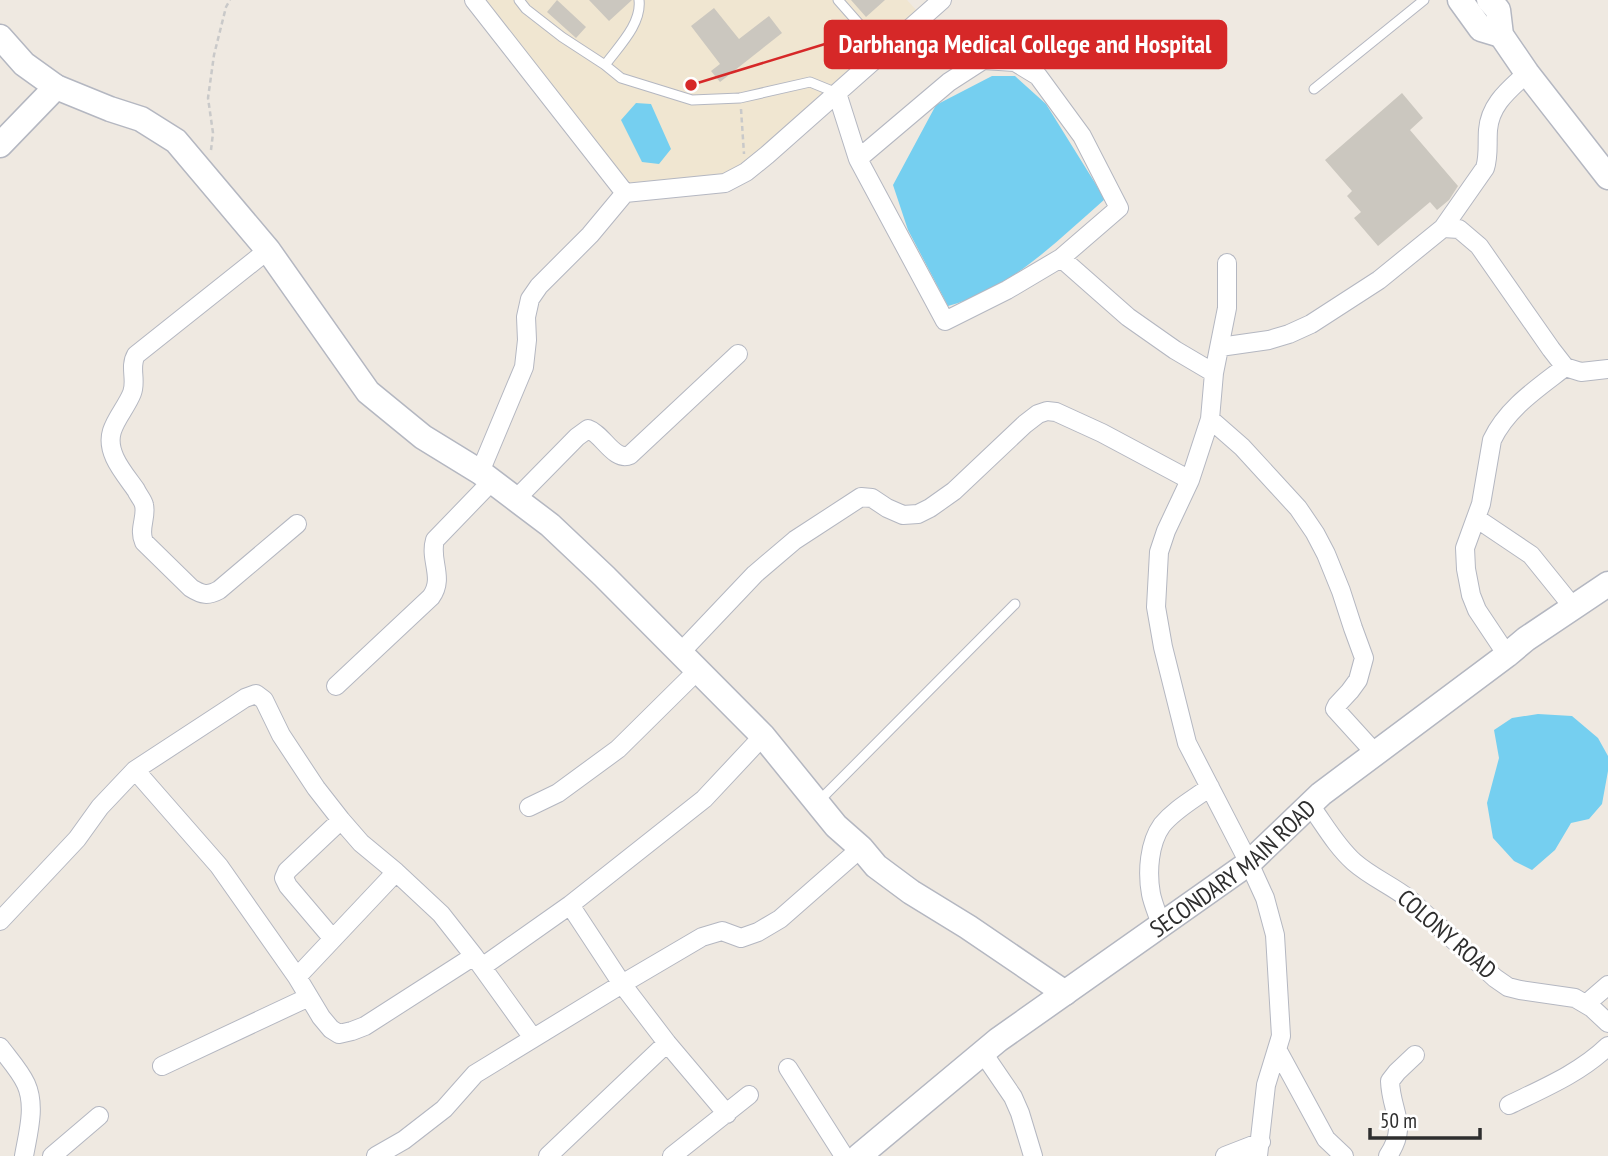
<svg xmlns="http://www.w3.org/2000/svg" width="1608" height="1156" font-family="'PT Sans Narrow',sans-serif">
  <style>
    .education { fill: #f0e6d1 }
    .water { fill: #75cff0 }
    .building { fill: #cbc7bf }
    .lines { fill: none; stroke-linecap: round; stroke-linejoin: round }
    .lane-casing { stroke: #b4b7c1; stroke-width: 11 }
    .street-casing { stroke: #b4b7c1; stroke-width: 20 }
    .secondary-casing { stroke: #b4b7c1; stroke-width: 27 }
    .path { stroke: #c9c9c9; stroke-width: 2.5; stroke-dasharray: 5 3.5; stroke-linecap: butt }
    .lane { stroke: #fff; stroke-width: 9 }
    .street { stroke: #fff; stroke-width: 18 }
    .secondary { stroke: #fff; stroke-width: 24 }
    .labels { text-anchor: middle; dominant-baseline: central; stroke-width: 6; stroke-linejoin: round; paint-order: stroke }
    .street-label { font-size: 24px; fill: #2e2e2e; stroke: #fff }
    .leader { fill: none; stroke: #d62828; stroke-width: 2.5 }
    .callout-dot { fill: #d62828; stroke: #fff; stroke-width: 2.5 }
    .callout { fill: #d62828; stroke: #d62828; stroke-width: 2.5 }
    .callout-label { font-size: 26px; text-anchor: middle; font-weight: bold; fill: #fff }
  </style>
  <rect width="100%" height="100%" fill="#efe9e1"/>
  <path class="education" d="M484 0H907L917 11 748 159 724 176 626 183Z"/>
  <path class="water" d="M992 76H1015L1046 104 1105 199C1058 240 1010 290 948 306L908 230 893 185 936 105Z
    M636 103 651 104 671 149 659 164 642 162 621 120Z
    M1538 714 1572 716 1598 738 1608 756V771L1602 804 1589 819 1571 823 1555 850 1532 870 1514 861 1493 838 1487 803 1499 758 1494 730 1512 718Z"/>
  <path class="building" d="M557 0 586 27 576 38 547 12Z
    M589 0H632L609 21Z
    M851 0H885L866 17Z
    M714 8 739 39 769 16 782 33 720 82 711 71 720 64 691 26Z
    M1402 93 1423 118 1410 130 1458 186 1449 200 1437 210 1430 202 1378 246 1354 218 1361 212 1347 196 1352 191 1325 160Z"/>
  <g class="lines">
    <defs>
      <path id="lane" d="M519 0 526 9 562 37 605 65 621 78 692 100 740 98 810 82 837 93
        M838 0 883 51
        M605 65C618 47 642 24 639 0
        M1314 89 1424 0
        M819 801 1015 604"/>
      <path id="street" d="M474 0 625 193 725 183 746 172 767 155 942 0
        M837 93 858 159
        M1443 228 1485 168C1489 156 1487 143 1488 130 1490 104 1509 90 1527 73
        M268 250 136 355C129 367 137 380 132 393 127 406 116 418 112 431 105 453 125 474 136 490 138 495 143 500 144 505 147 518 138 529 144 542L191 588C202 595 208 596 219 590L297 524
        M1061 258 1119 208 1082 136 1038 76 1015 62 983 60 949 82 858 159 945 321 1007 290 1061 258 1128 317 1175 350 1214 373
        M1227 263V308L1214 373 1210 419 1190 480 1166 531 1159 552 1156 607 1163 647 1187 743 1249 863 1265 898 1275 935 1281 1036 1266 1085 1258 1156
        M1220 347 1269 340 1289 334 1311 324 1379 280 1443 228 1459 229 1479 246 1551 349 1565 367 1581 372 1608 369
        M1210 419 1242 447 1298 508 1315 533 1326 554 1341 591 1353 628 1364 658 1358 680 1350 691 1337 705 1335 709 1375 753
        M480 472 524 367 527 340 526 317 530 299 539 286 590 235 625 193
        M516 499 577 437 588 429C603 434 614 462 630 455L738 354
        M1476 518 1531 555 1573 607
        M680 653 755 574 795 540 861 497 872 498 887 508 903 515 918 514 930 508 954 491 1025 424 1038 414 1047 411 1056 412 1102 433 1190 480
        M1507 655 1477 610 1471 595 1466 569 1465 548 1481 504 1492 440C1507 408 1538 388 1565 367
        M336 686 431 597C445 578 429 560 435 540L492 481
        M135 770 219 866 297 977 321 1017 331 1029 339 1034 352 1031 365 1026 474 956
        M1310 805C1324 824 1336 846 1354 862 1371 877 1391 885 1409 899L1495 978 1508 987 1520 990 1575 998 1592 1008 1608 1023
        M529 807 558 793 618 749 697 671
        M570 905 622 984 667 1043 727 1114
        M0 921 77 839 100 807 135 770 245 698 256 694 264 700 281 735 316 788 341 820 361 843 396 872 441 914 474 956 533 1038
        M1161 925C1158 915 1153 904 1151 894 1147 872 1149 843 1162 825 1175 809 1194 799 1210 787
        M333 939 288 886 284 878 287 871 341 820
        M482 967 570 905 704 799 763 736
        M297 977 396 872
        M1586 1004 1608 985
        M0 1047C9 1059 20 1071 26 1084 36 1106 28 1133 24 1156
        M1277 1049 1326 1139 1344 1156
        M983 1053 1013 1097 1020 1113 1033 1156
        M162 1066 309 997
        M788 1068 844 1156
        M1509 1105C1544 1088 1580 1073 1608 1046
        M52 1156 99 1116
        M376 1156 404 1140 444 1109 475 1074 493 1063 622 984 702 937 722 931 741 938 758 932 780 919 861 848
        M548 1156 667 1043
        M672 1156 749 1095
        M1225 1156 1261 1142
        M1388 1156C1409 1124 1391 1113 1390 1081L1397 1072 1415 1055"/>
      <g id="secondary">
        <path d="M1460 0 1481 29 1501 35"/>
        <path d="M1489 0 1498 10 1501 35 1527 73 1608 177"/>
        <path d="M0 37 24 64 56 87 110 109 141 119 176 141 268 250 368 392 423 437 480 472 550 525 604 576 763 736 836 826 861 848 876 866 911 892 968 927 1065 993"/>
        <path d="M0 145 56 87"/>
        <path id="s1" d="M859 1156 998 1040 1249 863 1321 794 1507 655 1526 639 1608 584"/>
      </g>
    </defs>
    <use href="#lane" class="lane-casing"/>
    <use href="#street" class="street-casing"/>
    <use href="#secondary" class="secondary-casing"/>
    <path class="path" d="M741 109 744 154
      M211 150 213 133 208 98 214 55 226 7 230 0"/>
    <use href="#lane" class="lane"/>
    <use href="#street" class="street"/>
    <use href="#secondary" class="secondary"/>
  </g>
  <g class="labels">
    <g class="street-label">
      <text stroke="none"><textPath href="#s1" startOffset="472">SECONDARY MAIN ROAD</textPath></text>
      <text transform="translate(1447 934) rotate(41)">COLONY ROAD</text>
    </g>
  </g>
  <path class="leader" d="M691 85L825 44"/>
  <circle class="callout-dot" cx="691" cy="85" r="7"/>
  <rect class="callout" x="825" y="21" width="401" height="47" rx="7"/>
  <g class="callout-label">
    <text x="1025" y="53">Darbhanga Medical College and Hospital</text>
  </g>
  <path d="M1370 1128v10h110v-10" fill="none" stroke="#2e2e2e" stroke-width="3.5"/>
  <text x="1380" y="1128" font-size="21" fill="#2e2e2e" stroke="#ffffff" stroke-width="5" paint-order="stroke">50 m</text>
</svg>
